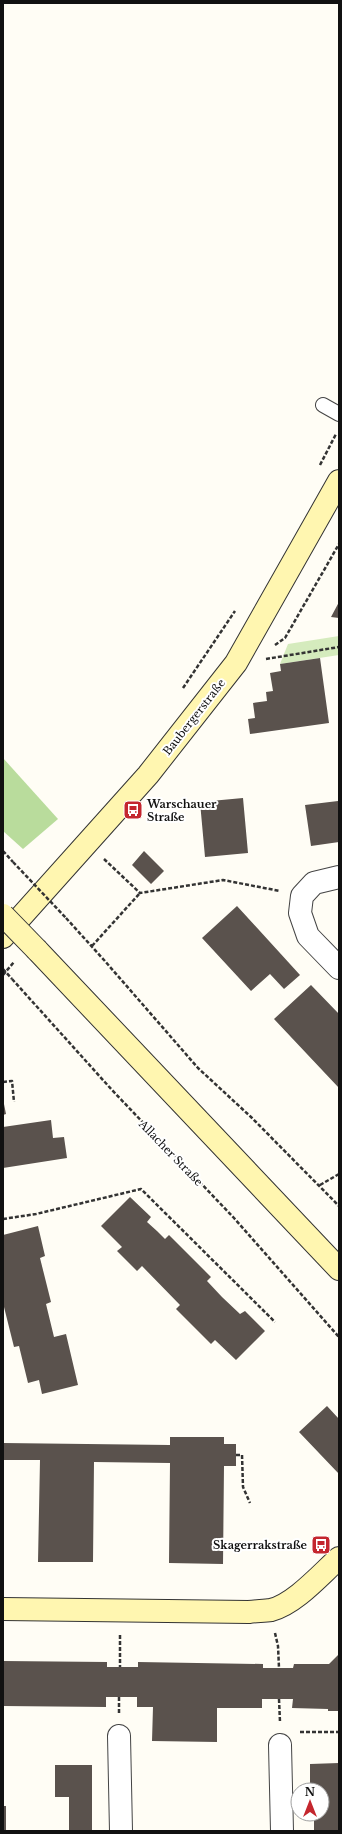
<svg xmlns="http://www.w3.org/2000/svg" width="342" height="1834" font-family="'Libre Baskerville',serif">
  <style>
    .green { fill: #d5ebbd }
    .forest { fill: #b9dc9c }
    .building { fill: #5a524d }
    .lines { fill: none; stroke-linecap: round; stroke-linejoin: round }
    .lane-casing { stroke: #444; stroke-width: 16 }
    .street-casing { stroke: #444; stroke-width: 24 }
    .secondary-casing { stroke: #333; stroke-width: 24 }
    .path { stroke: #333; stroke-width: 2.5; stroke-dasharray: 4 2; stroke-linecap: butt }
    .lane { stroke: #fff; stroke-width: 14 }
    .street { stroke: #fff; stroke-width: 22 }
    .secondary { stroke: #fff6b0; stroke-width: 22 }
    .secondary-bridge-casing { stroke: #333; stroke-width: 24; stroke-linecap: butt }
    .path-bridge { stroke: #333; stroke-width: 2.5; stroke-dasharray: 4 2; stroke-linecap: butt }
    .secondary-bridge { stroke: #fff6b0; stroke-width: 22 }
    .labels { text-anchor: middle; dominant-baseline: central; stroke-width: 4; stroke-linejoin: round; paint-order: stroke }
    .street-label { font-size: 11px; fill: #111; stroke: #fff }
    .poi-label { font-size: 11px; font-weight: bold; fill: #111; stroke: #fff; text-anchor: start }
  </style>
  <rect width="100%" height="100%" fill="#fffdf5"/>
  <path class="green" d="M339 636V655L280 664 288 644Z"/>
  <path class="forest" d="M3 758 58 819 23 849 3 831Z"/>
  <path class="building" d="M339 602V618L331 617Z
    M320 658 329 723 250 734 248 719 255 718 253 703 267 701 266 692 273 691 270 673 281 671 280 664Z
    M243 798 248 853 205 857 200 802Z
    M338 801 339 842 311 846 305 805Z
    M144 851 164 871 151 884 132 865Z
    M237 906 300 975 284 989 270 974 251 991 202 938Z
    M311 985 339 1014V1088L274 1019Z
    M3 1099 6 1114 3 1115Z
    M51 1120 53 1138 64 1137 67 1158 3 1168V1127Z
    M130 1197 151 1217 147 1222 157 1231 165 1239 169 1235 211 1277 207 1281 222 1297 240 1314 245 1311 265 1331 236 1360 215 1340 211 1344 176 1309 180 1305 142 1266 137 1271 117 1251 122 1247 101 1226Z
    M38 1226 45 1256 40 1258 51 1302 46 1304 54 1337 66 1334 78 1385 42 1394 39 1380 28 1383 19 1346 14 1347 3 1303V1235Z
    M327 1406 339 1419V1474L299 1432Z
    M170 1437H224V1444H236V1466H224L223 1564 169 1563 170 1463 94 1462 93 1562H38L40 1460H3V1443L170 1445Z
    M339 1654V1711H328V1709L292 1708 293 1699H262V1708H217V1742L152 1741 153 1707H137V1697H106V1707L3 1706V1661L107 1662V1667H138V1662L263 1664V1668H293L294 1664H329Z
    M339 1763V1831H314V1819H311V1814H322V1790H310V1764Z
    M55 1765H92V1831H69V1797H55Z
    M3 1806H6V1831H3Z"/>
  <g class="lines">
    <defs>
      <path id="lane" d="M323 405 339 414"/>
      <path id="street" d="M339 877 314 883 302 896 300 913 308 936 339 968
        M119 1736 121 1831
        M280 1745 282 1831"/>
      <path id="secondary" d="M3 937 148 775 236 663 339 481
        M37 950 339 1269
        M3 1609 249 1612C257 1611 264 1611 271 1610 295 1604 321 1574 339 1558"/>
    </defs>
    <use href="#lane" class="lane-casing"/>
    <use href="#street" class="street-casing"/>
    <use href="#secondary" class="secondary-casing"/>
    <path class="path" d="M320 465 336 434
      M275 645 285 638 339 544
      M266 659 339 647
      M183 688 235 611
      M3 851 13 862
      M104 859 140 893 223 880 280 891
      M66 918 104 960 198 1068 251 1117 339 1206
      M92 946 140 893
      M3 975 14 962
      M12 979 112 1090 234 1218 339 1337
      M3 1082 12 1081 14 1102
      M320 1185 339 1174
      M3 1219 36 1214 141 1189 275 1322
      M236 1455H242L243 1487 250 1503
      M275 1633 278 1646 279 1668
      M120 1635V1667
      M279 1699 280 1722
      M119 1713V1697
      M300 1732H339"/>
    <use href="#lane" class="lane"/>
    <use href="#street" class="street"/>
    <use href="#secondary" class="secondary"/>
    <defs>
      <path id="secondary-bridge" d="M3 915 37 950"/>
    </defs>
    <use href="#secondary-bridge" class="secondary-bridge-casing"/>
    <path class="path-bridge" d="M13 862 66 918
      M3 969 12 979"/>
    <use href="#secondary-bridge" class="secondary-bridge"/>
  </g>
  <defs>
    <symbol id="bus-square" viewBox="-11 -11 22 22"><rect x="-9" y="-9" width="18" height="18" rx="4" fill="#c4262e" stroke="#fff"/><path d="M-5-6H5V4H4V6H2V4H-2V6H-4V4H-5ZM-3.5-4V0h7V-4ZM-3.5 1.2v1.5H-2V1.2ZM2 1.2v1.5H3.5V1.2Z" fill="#fff"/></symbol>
  </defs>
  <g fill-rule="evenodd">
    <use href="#bus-square" x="122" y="799" width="22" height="22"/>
    <use href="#bus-square" x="310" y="1534" width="22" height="22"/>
  </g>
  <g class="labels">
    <g class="street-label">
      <text transform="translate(194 717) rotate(-52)">Baubergerstraße</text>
      <text transform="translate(171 1153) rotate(46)">Allacher Straße</text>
    </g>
    <g class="poi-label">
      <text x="147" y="804">Warschauer<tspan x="147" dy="13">Straße</tspan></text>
      <text x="307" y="1545" text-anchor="end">Skagerrakstraße</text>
    </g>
  </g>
  <rect width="342" height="1834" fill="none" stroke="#111111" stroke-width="8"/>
  <g transform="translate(310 1802)"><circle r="19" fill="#ffffff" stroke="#a0a0a0"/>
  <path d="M0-3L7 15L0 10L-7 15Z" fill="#c4262e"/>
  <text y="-6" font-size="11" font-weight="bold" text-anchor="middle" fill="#111111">N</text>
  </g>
</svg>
